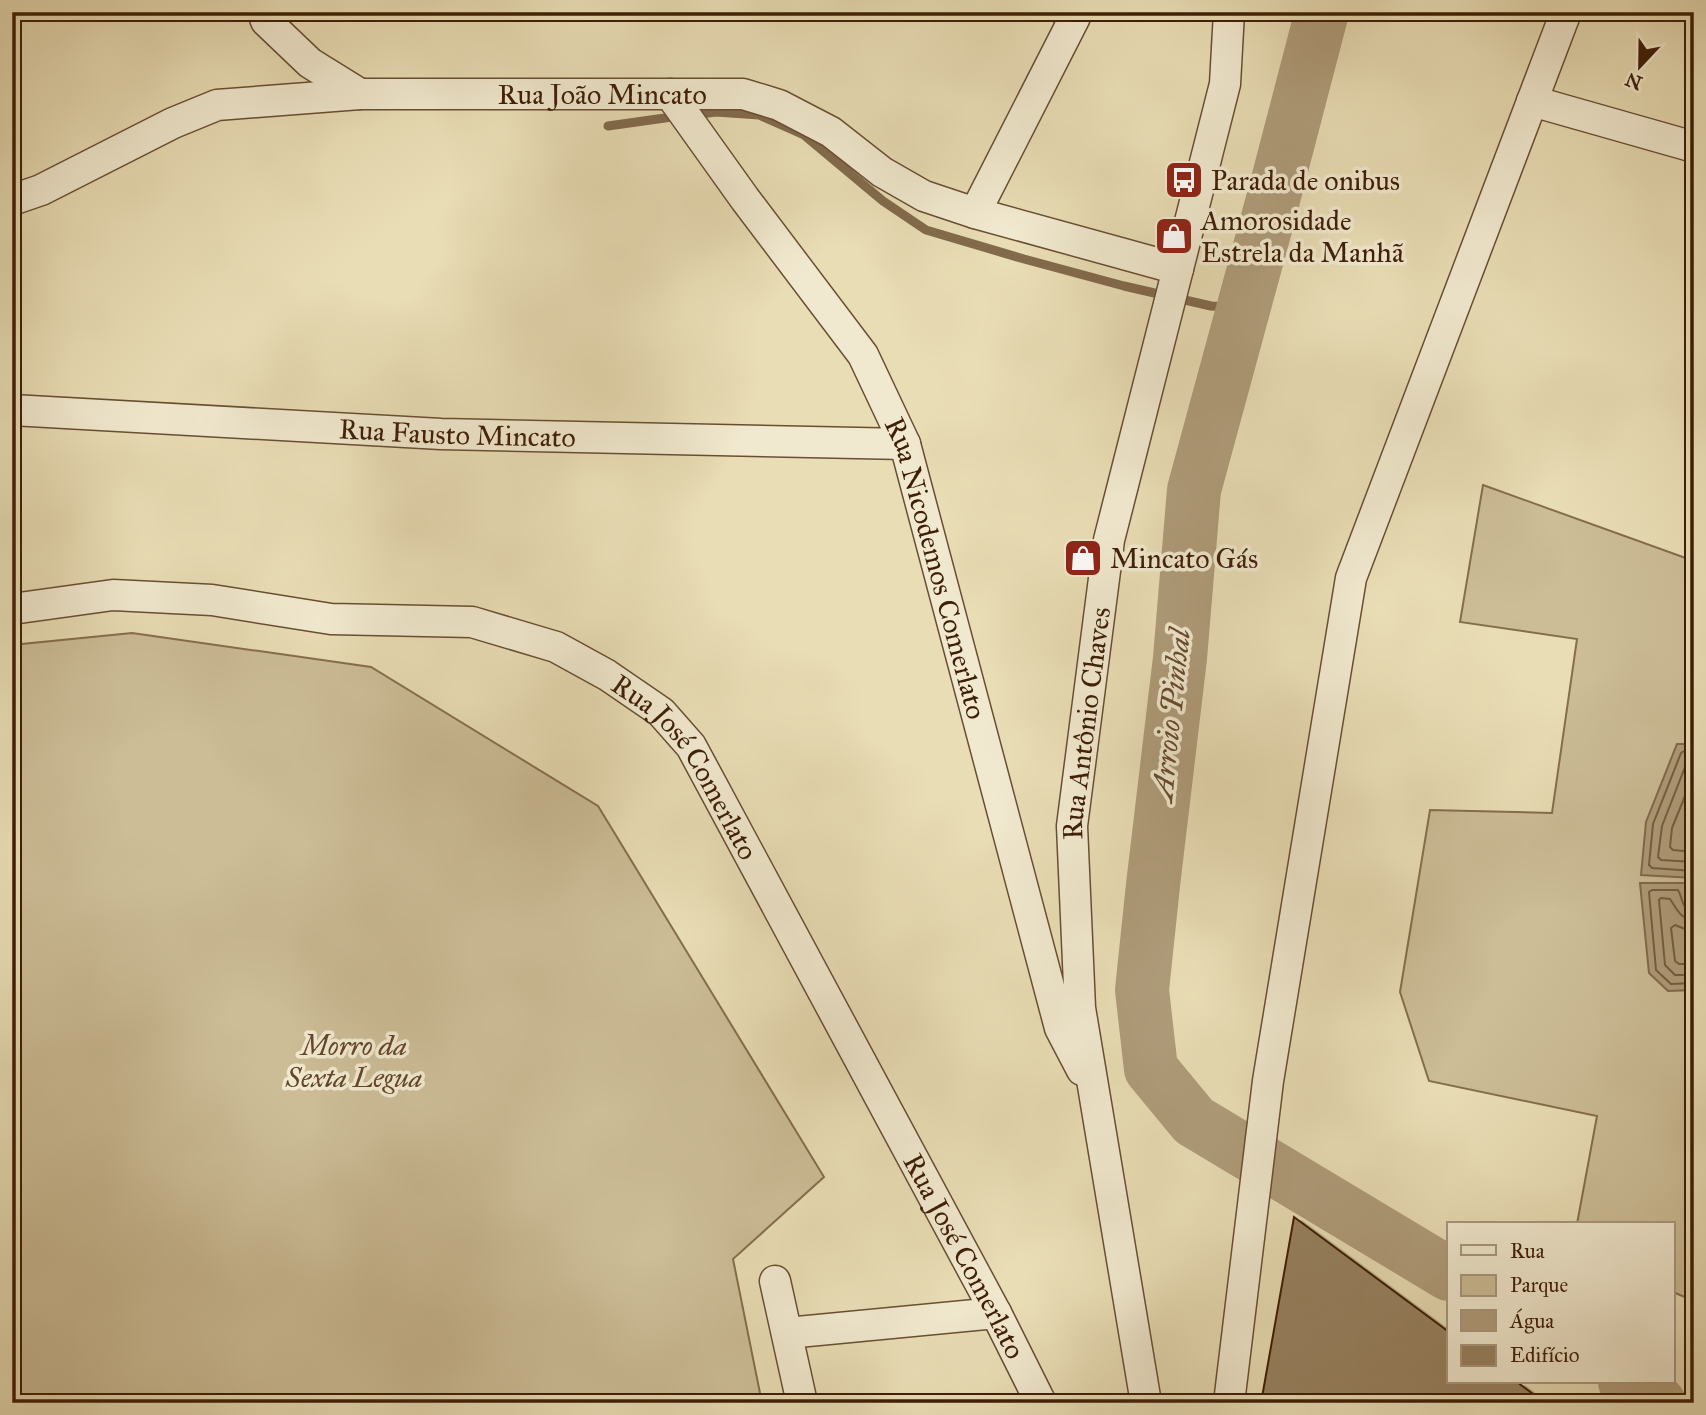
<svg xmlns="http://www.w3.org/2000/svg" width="1706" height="1415" font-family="'IM FELL Great Primer',serif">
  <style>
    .green { fill: #ccbd97; stroke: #856e4e; stroke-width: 2 }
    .water { fill: #af9c7a; stroke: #826a4c; stroke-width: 2 }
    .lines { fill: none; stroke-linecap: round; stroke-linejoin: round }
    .shore { stroke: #765d40; stroke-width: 2 }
    .stream { stroke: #826a4c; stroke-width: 9 }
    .river { stroke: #af9c7a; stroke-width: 54 }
    .building { fill: #978161; stroke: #3e1e06; stroke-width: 2; filter: url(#shadow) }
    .minor-casing { stroke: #694e32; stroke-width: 33 }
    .minor { stroke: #f1e9cf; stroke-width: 30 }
    .labels { text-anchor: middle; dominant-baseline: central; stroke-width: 7; stroke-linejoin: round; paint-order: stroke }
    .street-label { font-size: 28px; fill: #3e1e06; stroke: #f1e9cf }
    .poi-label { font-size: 28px; fill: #3e1e06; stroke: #f1e9cf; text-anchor: start }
    .park-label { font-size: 28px; font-style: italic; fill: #62462a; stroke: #f1e9cf }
    .water-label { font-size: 30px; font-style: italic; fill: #664a2f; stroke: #f1e9cf }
  </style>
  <defs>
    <filter id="shadow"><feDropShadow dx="8" dy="4.5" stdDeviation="0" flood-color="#0004"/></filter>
  </defs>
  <rect width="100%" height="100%" fill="#e9ddb5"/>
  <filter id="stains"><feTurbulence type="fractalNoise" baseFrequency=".00286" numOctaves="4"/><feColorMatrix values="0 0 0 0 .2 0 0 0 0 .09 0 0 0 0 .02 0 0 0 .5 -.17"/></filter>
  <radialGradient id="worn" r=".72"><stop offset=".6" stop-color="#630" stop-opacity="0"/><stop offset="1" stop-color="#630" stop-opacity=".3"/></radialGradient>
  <path class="green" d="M1483 485 1694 561V1301L1673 1292V1224H1577L1597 1116 1429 1081 1400 992 1430 810 1552 813 1577 639 1460 622Z
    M132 633 371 667 598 806 824 1177 733 1259 762 1403H12V645Z"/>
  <path class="water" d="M1677 744H1694V860L1692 862 1693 878 1641 875 1646 822Z
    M1640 883H1692L1687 896 1694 908V990L1668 991 1649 973Z"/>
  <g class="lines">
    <path class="shore" d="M1694 751H1684L1681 753 1653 824 1649 865 1652 868 1694 871
      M1694 760 1687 762 1662 826 1658 857 1661 860 1694 862
      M1694 774 1672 828 1670 847 1673 850 1694 852
      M1694 911C1681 910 1683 898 1678 890H1652L1649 892 1656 970 1671 984 1694 983
      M1694 920C1680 919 1677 909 1670 899L1661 898 1659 900 1665 965 1675 975H1694
      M1694 930 1685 929 1675 925 1671 928 1675 961 1679 964H1694"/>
    <path class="stream" d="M693 115 716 112 759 115 804 135 883 201 926 230 1024 259 1124 286 1211 306 1244 308
      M608 126 679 116"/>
    <path class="river" d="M1322 12 1275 192 1194 490 1180 658 1153 885 1142 990 1151 1069 1194 1121 1449 1274
      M1625 1382 1659 1403"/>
  </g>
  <path class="building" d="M1294 1217 1449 1332V1382H1517L1545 1403H1261Z"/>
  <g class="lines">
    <defs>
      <g id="minor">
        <path d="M263 12 266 21 310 63 360 94"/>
        <path id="s1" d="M670 94 745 199 863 355 905 444 1060 1028 1082 1070"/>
        <path d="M1532 101 1694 147"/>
        <path id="s2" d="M12 200 41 190 173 123 217 105 360 94H743L779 105 831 132 882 172 924 196 975 213 1178 269"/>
        <path d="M975 213 1075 17 1066 12"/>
        <path id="s3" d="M12 410 441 434 905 444"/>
        <path id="s4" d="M12 609 113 595 212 600 331 619 472 622 556 647 607 675 661 712 691 746 996 1313 1041 1403"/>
        <path d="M775 1281 802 1403"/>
        <path d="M787 1333 996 1313"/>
        <path id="s5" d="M1146 1403 1080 1008 1072 826 1109 540 1225 84 1229 12"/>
        <path d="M1229 1403 1268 1081 1351 578 1566 12"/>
      </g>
    </defs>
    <use href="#minor" class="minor-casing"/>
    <use href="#minor" class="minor"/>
  </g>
  <defs>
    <symbol id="bus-square" viewBox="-11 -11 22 22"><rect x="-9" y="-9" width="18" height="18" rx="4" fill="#8f2418" stroke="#f1e9cf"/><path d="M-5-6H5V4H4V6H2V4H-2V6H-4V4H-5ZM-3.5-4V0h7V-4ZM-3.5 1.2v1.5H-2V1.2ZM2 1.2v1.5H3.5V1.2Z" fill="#fff"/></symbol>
    <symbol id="shop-square" viewBox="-11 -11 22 22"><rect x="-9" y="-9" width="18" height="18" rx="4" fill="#8f2418" stroke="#f1e9cf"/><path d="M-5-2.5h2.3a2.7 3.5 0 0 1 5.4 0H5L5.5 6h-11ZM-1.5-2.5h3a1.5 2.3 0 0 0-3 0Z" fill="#fff"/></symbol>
  </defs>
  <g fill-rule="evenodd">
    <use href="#bus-square" x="1162" y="158" width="44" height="44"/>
    <use href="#shop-square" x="1152" y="214" width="44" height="44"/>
    <use href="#shop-square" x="1061" y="536" width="44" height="44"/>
  </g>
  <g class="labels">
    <g class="street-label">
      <text stroke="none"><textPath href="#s2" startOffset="612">Rua João Mincato</textPath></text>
      <text stroke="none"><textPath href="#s3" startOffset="446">Rua Fausto Mincato</textPath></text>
      <text stroke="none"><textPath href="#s1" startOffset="551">Rua Nicodemos Comerlato</textPath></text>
      <text stroke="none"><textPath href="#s5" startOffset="686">Rua Antônio Chaves</textPath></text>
      <text stroke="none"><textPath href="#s4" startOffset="732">Rua José Comerlato</textPath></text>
      <text stroke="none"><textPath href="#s4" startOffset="1298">Rua José Comerlato</textPath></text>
    </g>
    <g class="poi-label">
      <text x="1211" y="180">Parada de onibus</text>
      <text x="1201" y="220">Amorosidade<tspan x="1201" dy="32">Estrela da Manhã</tspan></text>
      <text x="1110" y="558">Mincato Gás</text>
    </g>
    <g class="park-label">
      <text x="354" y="1045">Morro da<tspan x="354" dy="32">Sexta Legua</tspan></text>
    </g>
    <g class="water-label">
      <text transform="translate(1171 715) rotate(-84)">Arroio Pinhal</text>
    </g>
  </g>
  <rect width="1706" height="1415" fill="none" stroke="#e9ddb5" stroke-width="42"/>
  <rect x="14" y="14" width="1678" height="1387" fill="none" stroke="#3e1e06" stroke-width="3.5"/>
  <rect x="21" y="21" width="1664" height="1373" fill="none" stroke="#3e1e06" stroke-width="2"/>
  <rect x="1447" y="1222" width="228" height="161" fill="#f1e9cf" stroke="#a9987f" stroke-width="2"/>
  <rect x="1461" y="1245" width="35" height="10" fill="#f1e9cf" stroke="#a9987f" stroke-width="2"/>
  <text x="1510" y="1258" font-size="21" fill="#3e1e06">Rua</text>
  <rect x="1461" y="1275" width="35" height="21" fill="#ccbd97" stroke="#a9987f" stroke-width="2"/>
  <text x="1510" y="1292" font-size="21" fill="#3e1e06">Parque</text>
  <rect x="1461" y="1310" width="35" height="21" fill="#af9c7a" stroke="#a9987f" stroke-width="2"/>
  <text x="1510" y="1328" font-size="21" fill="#3e1e06">Água</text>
  <rect x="1461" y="1345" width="35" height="21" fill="#978161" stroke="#a9987f" stroke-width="2"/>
  <text x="1510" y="1362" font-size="21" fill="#3e1e06">Edifício</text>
  <g transform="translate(1640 66) rotate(202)" stroke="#f1e9cf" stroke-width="5" paint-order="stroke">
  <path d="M0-5L12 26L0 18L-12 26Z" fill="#3e1e06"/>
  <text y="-10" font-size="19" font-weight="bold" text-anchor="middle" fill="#3e1e06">N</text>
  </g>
  <rect width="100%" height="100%" filter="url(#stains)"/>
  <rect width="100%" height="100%" fill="url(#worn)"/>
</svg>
